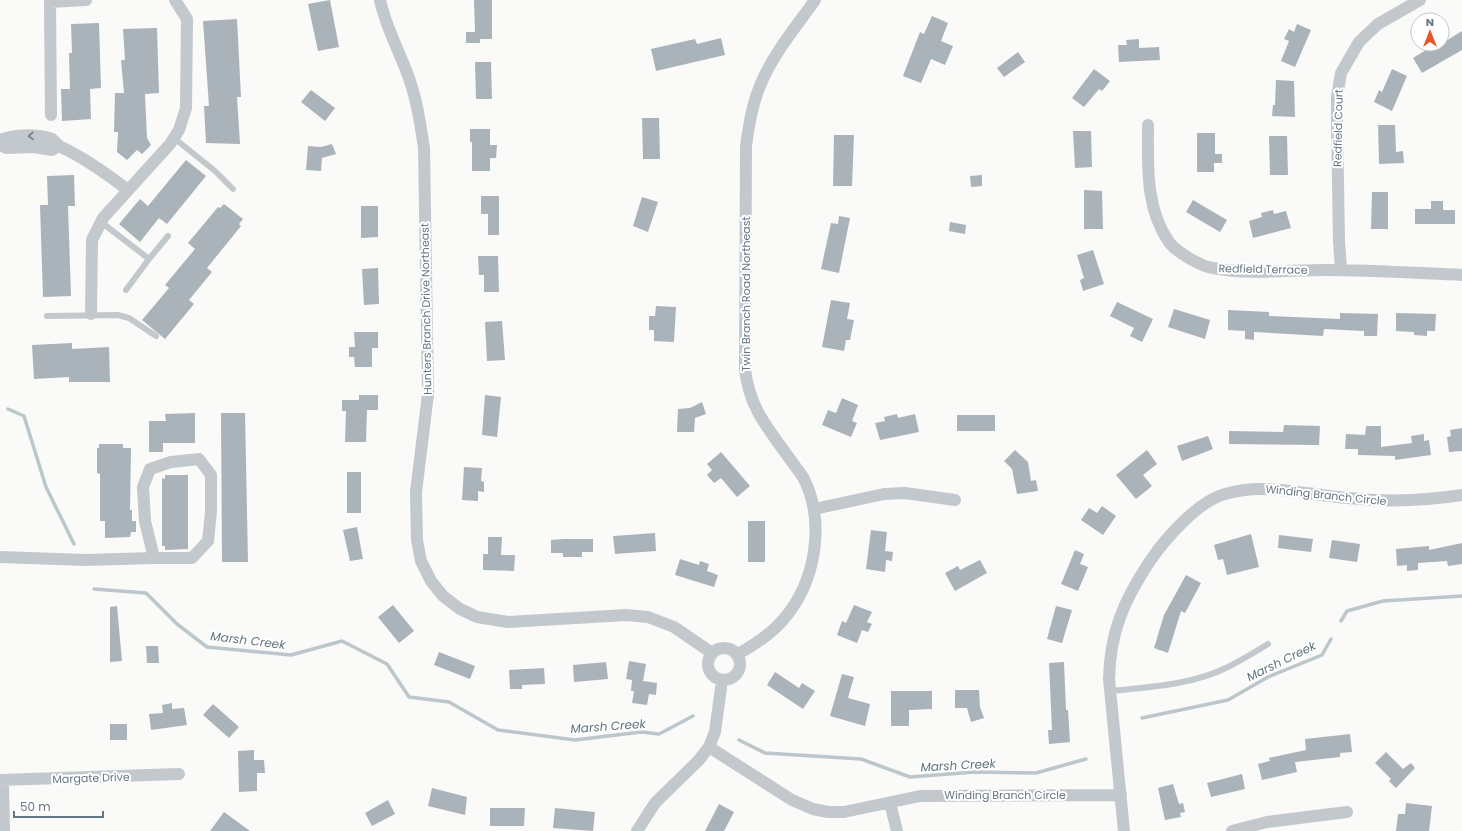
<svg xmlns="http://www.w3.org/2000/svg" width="1462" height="831" font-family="Poppins,sans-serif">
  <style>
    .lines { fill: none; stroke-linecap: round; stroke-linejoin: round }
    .stream { stroke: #bbc7cb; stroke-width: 3.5 }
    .building { fill: #aab3b9 }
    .service { stroke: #c3c8cc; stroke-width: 6 }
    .minor { stroke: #c3c8cc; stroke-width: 12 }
    .oneway { stroke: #6a7a87 }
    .labels { text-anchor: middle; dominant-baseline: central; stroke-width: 4; stroke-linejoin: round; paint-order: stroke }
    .street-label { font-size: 11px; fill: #657683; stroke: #fff }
    .water-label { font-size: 12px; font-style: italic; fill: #60757c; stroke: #fff }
  </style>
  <rect width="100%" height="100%" fill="#fafaf8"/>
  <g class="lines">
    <path class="stream" d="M8 409 24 416 46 487 74 544
      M94 589 146 593 177 624 207 647 291 655 342 641 387 664 409 697 449 702 498 730 575 740 641 732 659 734 693 716
      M1341 621 1347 611 1383 601 1462 596
      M1142 718 1228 700 1268 677 1322 655 1331 639
      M739 740 765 753 861 759 910 777 975 772 1036 773 1086 759"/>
  </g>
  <path class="building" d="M330 0 339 47 318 51 308 4Z
    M474 0H492V39H480V43H466V32H475Z
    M932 16 948 23 941 41 953 46 945 65 931 59 921 83 903 76 920 32 924 34Z
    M237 19 241 97H237L240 144 206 143 204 106H209L203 21Z
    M99 23 101 88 90 89 91 119 62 121 61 89H70L69 53H72L71 24Z
    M1297 24 1311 30 1295 67 1281 61 1289 41 1284 39 1289 29 1294 32Z
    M157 28 159 93 145 94 147 138 151 145 142 154 137 150 127 160 117 152 118 132H114L115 93H124L121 60H125L123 29Z
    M1462 31V50L1422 73 1413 58 1436 44H1442V40L1445 39 1446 41Z
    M721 38 725 55 656 71 651 49 695 39 697 44Z
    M1139 39V48L1159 47 1160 60 1119 62 1118 45H1127L1126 40Z
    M1018 52 1025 62 1004 77 997 68Z
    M475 62H491L492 99H476Z
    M1094 69 1110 81 1102 91 1099 89 1084 107 1072 98Z
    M1392 69 1407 76 1392 111 1374 102 1379 90 1382 92Z
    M1276 80 1294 81 1295 117 1272 116 1273 105H1275Z
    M311 90 335 108 325 121 301 102Z
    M642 118H659L660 159H643Z
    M1378 125H1395L1396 152 1403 151 1404 163 1379 164Z
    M470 129H490V145H497L496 158H490V171H472V142H470Z
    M1073 131H1091L1092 167 1075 168Z
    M1197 133H1215V154H1222V163H1214V172H1197Z
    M834 135H854L852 186H833Z
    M1269 136H1287L1288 175H1270Z
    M332 144 336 154 322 158 321 171 306 170 308 146 321 147Z
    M186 160 206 176 167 224 159 218 140 242 119 224 140 199 148 206Z
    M74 175 75 206H68L71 296 43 297 40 205H48L47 176Z
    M982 175V186L971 187 970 176Z
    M1084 190 1102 191 1103 229H1084Z
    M1372 192H1388V229H1371Z
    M481 196H499V235H488V214H481Z
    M642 197 658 202 648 232 633 226Z
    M1193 200 1227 220 1220 232 1186 212Z
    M1431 201H1443V210H1455V224H1415V209H1431Z
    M224 204 243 219 239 224 241 226 207 268 212 272 189 300 194 304 165 339 142 320 169 288 165 285 195 249 188 243 218 207 220 208Z
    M361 206H378V237L361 238Z
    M1273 210 1274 214 1286 211 1291 228 1253 238 1249 221 1262 217 1261 213Z
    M839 216 850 218 839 273 821 269 831 223 838 224Z
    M950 222 966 225 965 234 949 231Z
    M1093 250 1104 284 1083 291 1080 280 1084 278 1077 255Z
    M478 256H498L499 292H484V275H479Z
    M378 268 379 304 364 305 362 269Z
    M831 300 850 303 847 319 854 320 850 340H846L844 351 822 347Z
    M1117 302 1153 319 1142 342 1130 336 1134 328 1110 316Z
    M656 306 676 307 674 342 654 341V330H649V316H655Z
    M1174 309 1210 320 1205 339 1168 327Z
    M1228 310 1269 312V316L1340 319V313L1378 314 1377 336H1364V331L1324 329 1323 336 1254 332V340L1245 339V331L1228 330Z
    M1396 313 1436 314 1435 331H1427V336L1414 335V332L1396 331Z
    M502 321 505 360 487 361 485 322Z
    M354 332H378V348H372V367H355L354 357H349V347H355Z
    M72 343V349L109 347 110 382H69V377L34 379 32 345Z
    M359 395H378V410H367L366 442H345L346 411H342V400H359Z
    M485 395 501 397 497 437 482 435Z
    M842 398 858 405 852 421 857 423 851 437 822 425 828 410 836 413Z
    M702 402 706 414 695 418 694 432H677L678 409 690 408Z
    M195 413V443H163V452H149V421H166L165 414Z
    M221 413H245L248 562H222Z
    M897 414 898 418 915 414 919 432 880 440 875 423 885 421 884 417Z
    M957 415H995V431H957Z
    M1284 425 1320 426 1319 445 1229 444V431L1283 432Z
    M1366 426H1381V447L1412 443 1411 436 1424 434V441L1429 440 1431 455 1395 460V456L1358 455V449H1345L1346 434 1365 435Z
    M1462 428V451L1449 452 1447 437 1451 436 1450 430Z
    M1208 436 1213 449 1182 461 1177 446Z
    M99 444H123V448H131L130 510H132V521H136V532H131L130 537 105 538V521H100V474L97 473V448H99Z
    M1015 450 1028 462 1031 481 1036 480 1038 491 1017 494 1012 469 1004 461Z
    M1147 450 1157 464 1143 475 1152 486 1136 499 1116 475Z
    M721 452 750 486 737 497 721 478 714 483 707 475 712 470 707 464Z
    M464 467 482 468 481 481 484 482V492L478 491V501L462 500Z
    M347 472H361V513H347Z
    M165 475H188V549L165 550V546H162V478L165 479Z
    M1102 506 1116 516 1103 535 1081 520 1089 508 1097 513Z
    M748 521H765V562H748Z
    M357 527 363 559 350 561 343 530Z
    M871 530 887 532 885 551 893 552 892 561 886 560 885 572 866 569Z
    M655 533 656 551 615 554 613 536Z
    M1251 534 1259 567 1227 575 1223 559 1218 560 1214 545Z
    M1279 535 1313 539 1311 552 1278 548Z
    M488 537H502L501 555H515L514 571 483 570V554H488Z
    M564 539H593V552H582V557H563V553H551V540Z
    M1332 540 1360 544 1357 562 1329 558Z
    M1462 543V564L1448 566 1447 561 1418 563V570L1407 571V565L1397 566 1396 549 1429 546V550Z
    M1075 550 1084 554 1080 564 1088 567 1078 591 1061 584Z
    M680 559 699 565 700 561 709 564 707 571 718 575 714 587 675 575Z
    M980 560 987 573 955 591 945 573 958 566 960 570Z
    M1186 575 1201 583 1185 613 1181 611 1168 653 1154 648 1164 615Z
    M393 605 414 631 399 643 378 617Z
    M854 605 872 612 867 622 872 624 868 632 862 630 857 643 837 635 842 621 846 623Z
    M117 606 122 661 110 662V607Z
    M1056 606 1072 610 1062 643 1047 639Z
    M146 646H158L159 663H147Z
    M439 652 475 666 470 679 434 665Z
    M629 661 646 664 643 681 657 683 656 695 649 694 647 705 632 703 634 691H631L632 680 626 679Z
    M606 662 608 679 574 682 573 665Z
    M1064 662 1066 710H1068L1070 742 1049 744 1048 730H1052L1049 663Z
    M544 668 545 684 522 685V689H510L509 670Z
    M775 672 799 688 802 683 815 691 803 709 767 685Z
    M842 674 854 677 848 698 870 704 865 726 830 716Z
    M955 690H979L980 707 984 718 971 722 967 708H955Z
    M891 691H932V709L909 710V726H891Z
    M172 703V709L184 708 187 725 151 730 149 714 163 713 162 705Z
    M213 704 239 727 229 738 203 715Z
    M110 724H127V740H110Z
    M1350 734 1352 752 1340 753V757L1295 762 1297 772 1262 780 1258 764 1270 761 1269 758 1306 750 1305 739Z
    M254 750V760H264L265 773H257V791L239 792 238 751Z
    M1386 752 1403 769 1411 763 1415 768 1396 788 1389 781 1391 779 1375 763Z
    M1242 774 1245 789 1211 797 1207 783Z
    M1173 784 1179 804 1183 803 1185 812 1180 813 1181 817 1165 820 1158 788Z
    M432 788 467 797 465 815 428 806Z
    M388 800 395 814 372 826 365 813Z
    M1406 803 1432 806 1429 831H1396L1398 814H1405Z
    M719 804 734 812 724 831H705Z
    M490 808H525L524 826H490Z
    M555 808 595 812 593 831 553 828Z
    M224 812 250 831H210Z"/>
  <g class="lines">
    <path class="service" d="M174 138 215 171 233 189
      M101 222 149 259 168 236
      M126 290 149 259
      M47 316 118 315 129 318 156 336
      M1110 691C1150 687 1192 685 1228 667 1242 660 1255 652 1268 644"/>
    <path class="minor" d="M380 0C385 24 397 47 406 70 416 95 420 121 424 148L428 394 416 492 417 540 421 561 431 581 443 596 460 609 477 617 508 622 626 615 648 617 674 627 712 653
      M51 115 50 2 86 0
      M1148 125C1148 165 1145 208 1169 242 1176 252 1202 267 1213 268 1249 275 1288 270 1325 270 1371 270 1416 273 1462 275
      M0 140C13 134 38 134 52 139 55 141 57 145 61 147 85 158 107 174 128 190
      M0 145 6 148 34 147 52 150 58 146
      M1341 270 1339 240 1337 125V97L1341 73 1359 42 1378 24 1420 0
      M91 314 92 240 103 218 170 144 179 130 186 108 187 19 175 0
      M199 459 211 475V512L208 541 192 558H154L145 521 143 487 150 469 171 462Z
      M814 509 884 494 905 493 955 500
      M0 557 85 560 154 558
      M708 664a16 16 0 1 1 32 0a16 16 0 1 1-32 0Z
      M738 654C754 645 771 634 783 620 816 582 826 522 803 477 798 470 792 462 787 455 766 426 749 406 745 369L746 146C749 125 752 105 760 86 772 55 796 27 815 0
      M709 747 792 800 813 809 828 812H844L920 796 1121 795
      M0 780 179 774
      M3 782 4 831
      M890 803 897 831
      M637 831 655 803 699 760 709 747 715 732 722 680
      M1124 831 1109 679C1110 632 1124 600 1150 561 1165 539 1198 501 1225 494 1265 482 1307 495 1348 498 1386 502 1424 501 1462 495
      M1232 831 1267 822 1347 812"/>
  </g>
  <defs><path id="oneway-chevron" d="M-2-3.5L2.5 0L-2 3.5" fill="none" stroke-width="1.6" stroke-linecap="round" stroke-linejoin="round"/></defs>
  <use class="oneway" href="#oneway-chevron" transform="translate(31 136) rotate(177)"/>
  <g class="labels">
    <g class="street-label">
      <text transform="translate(1338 128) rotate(-89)">Redfield Court</text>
      <text transform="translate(1263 269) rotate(1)">Redfield Terrace</text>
      <text transform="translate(746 294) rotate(-90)">Twin Branch Road Northeast</text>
      <text transform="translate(426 309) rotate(-91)">Hunters Branch Drive Northeast</text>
      <text transform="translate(1326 495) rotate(6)">Winding Branch Circle</text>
      <text transform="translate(91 778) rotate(-2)">Margate Drive</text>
      <text x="1005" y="795">Winding Branch Circle</text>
    </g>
    <g class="water-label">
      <text transform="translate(248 640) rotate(7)">Marsh Creek</text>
      <text transform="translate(1281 661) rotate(-26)">Marsh Creek</text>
      <text transform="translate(608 726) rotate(-4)">Marsh Creek</text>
      <text transform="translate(958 765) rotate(-3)">Marsh Creek</text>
    </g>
  </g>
  <g transform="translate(1430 32)"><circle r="19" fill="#ffffff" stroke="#c1c8cd"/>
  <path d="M0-3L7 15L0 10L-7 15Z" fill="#e4572e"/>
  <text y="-6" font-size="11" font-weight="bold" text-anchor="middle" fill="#657683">N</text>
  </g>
  <path d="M14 811v6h89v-6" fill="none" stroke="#657683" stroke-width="2"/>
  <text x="20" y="811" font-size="12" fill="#657683" stroke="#ffffff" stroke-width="3" paint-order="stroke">50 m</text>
</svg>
